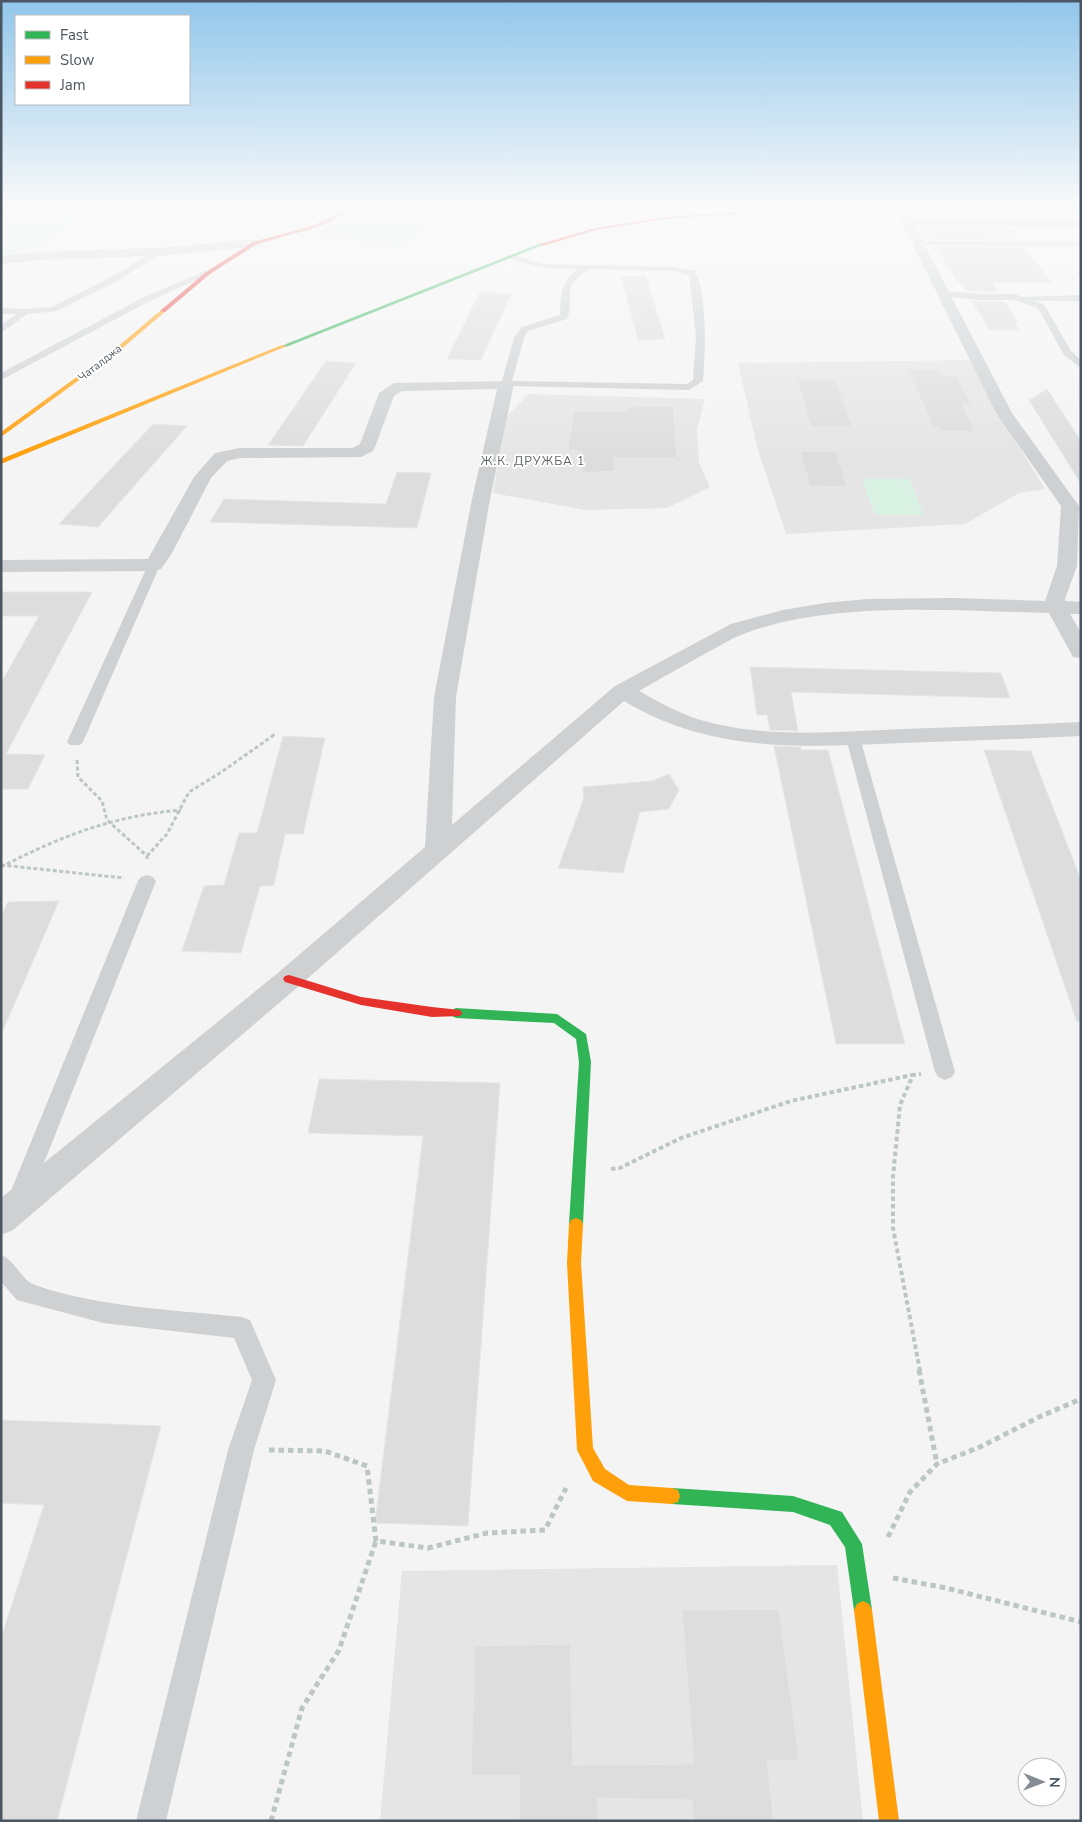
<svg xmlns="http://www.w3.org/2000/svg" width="1082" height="1822" font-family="'Nunito Sans',sans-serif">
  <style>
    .education { fill: #e6e5e6 }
    .green { fill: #d9f2e3 }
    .building { fill: #ddddde; stroke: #e5e6e7 }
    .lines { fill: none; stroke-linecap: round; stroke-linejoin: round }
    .path-far4 { stroke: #bcc7c4; stroke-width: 1; stroke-dasharray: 2 1; stroke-linecap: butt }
    .path-far3 { stroke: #bcc7c4; stroke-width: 2.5; stroke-dasharray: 3 2; stroke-linecap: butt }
    .path-far2 { stroke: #bcc7c4; stroke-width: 3; stroke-dasharray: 4 2.5; stroke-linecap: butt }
    .path-far1 { stroke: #bcc7c4; stroke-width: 4; stroke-dasharray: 4.5 3; stroke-linecap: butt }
    .path { stroke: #bcc7c4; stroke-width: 5; stroke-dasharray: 5.5 4; stroke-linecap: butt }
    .lane { fill: #ced0d2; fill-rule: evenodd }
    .street { fill: #ced0d2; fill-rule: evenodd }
    .fast { fill: #30b455; fill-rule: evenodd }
    .slow { fill: #ff9f0a; fill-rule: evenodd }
    .jam { fill: #e5322d; fill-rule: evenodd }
    .labels { text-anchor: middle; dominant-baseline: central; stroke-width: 4; stroke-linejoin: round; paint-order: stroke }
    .far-street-label { font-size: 11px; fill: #4a5661; stroke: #fff }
    .far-neighbourhood-label { font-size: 12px; letter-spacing: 1px; fill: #5f6368; stroke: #fff }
  </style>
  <rect width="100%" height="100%" fill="#f4f4f4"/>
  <path class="education" d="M970 360 1002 419 1045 489 1019 493 965 524 786 534 757 447 738 363Z
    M529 394 705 399 697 430 699 463 710 487 667 508 585 510 493 493 507 416Z
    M837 1565 863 1821H380L402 1571Z"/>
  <path class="green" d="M1 206H102L40 244 1 257Z
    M366 206 451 208 402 247 316 235Z
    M862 479H909L924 515H875Z"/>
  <path class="building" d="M924 227 1009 228 1018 240 932 239Z
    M936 247 1024 248 1052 283 992 282 998 292 966 291 961 282H958Z
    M621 276H646L665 339 638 340Z
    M480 292 511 294 481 360 447 359Z
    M972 301 1005 302 1018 322H1014L1019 330H990Z
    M326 361 356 363 303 446 268 445Z
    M907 369 938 370 940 375H956L972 405H962L975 432 941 431 939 428H934Z
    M797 379H835L852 427H811Z
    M1047 389 1081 441V484L1029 400Z
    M673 406 677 458H614L615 471 582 473 581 451 568 450 574 411H627L626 407Z
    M153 424 187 426 98 527 59 524Z
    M800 451H836L847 487 810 486Z
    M397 472 431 473 417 528 210 522 224 499 386 504Z
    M1 592H92L6 754 45 755 28 789H1V683L39 616H1Z
    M750 667 1001 673 1010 698 791 692 798 731 770 730 767 715H757Z
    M283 736 325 738 303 834H285L274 885 260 886 241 953 182 951 204 886 224 885 239 833H257Z
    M774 746 801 747V750H828L905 1044H836Z
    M984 750 1031 751 1081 880V1021L1077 1022Z
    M669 774 679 790 669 809 640 812 623 873 558 868 584 798 583 787 652 781Z
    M59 901 1 1035V916L8 902Z
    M319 1079 500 1083 468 1526 375 1523 423 1136 308 1133Z
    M1 1420 161 1426 57 1821H1V1638L44 1505 1 1503Z
    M779 1609 799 1760 767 1761 774 1821H693L692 1800 597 1798 598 1821H519V1775L471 1776 475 1646 570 1644 573 1765 694 1764 682 1610Z"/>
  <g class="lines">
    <path class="path-far4" d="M1071 279 1081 272"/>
    <path class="path-far3" d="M272 736 276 733"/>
    <path class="path-far2" d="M77 760 78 777 102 801 107 820 147 856V861
      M147 856 167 834 189 792 220 773 274 735
      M1 865 124 878
      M1 867C61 836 113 816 181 810"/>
    <path class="path-far1" d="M611 1169 620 1168 681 1138 791 1101 912 1075
      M920 1371 893 1228V1177L900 1105 913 1075 921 1074"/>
    <path class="path" d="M919 1370 937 1464
      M269 1450 325 1451 367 1466 376 1541 428 1548 487 1533 545 1530 566 1488
      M888 1537 910 1492 937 1464 980 1447 1039 1417 1081 1399
      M893 1578 946 1588 1081 1622
      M271 1821 302 1708 339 1650 376 1541"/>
    <path class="lane" d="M915 241 1081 242V246L918 245H915Z
      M156 250 163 252 119 280 57 311 27 314 1 333V325L16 314H1V308L25 309 52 307 113 276Z
      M507 254 544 264 673 267 695 271C708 296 705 353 703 381L689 390 503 386 501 384 514 338 522 327 560 315C561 296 560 281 578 269L544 268 507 258ZM589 269 673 271 689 275 696 336 693 380 687 384 512 381 524 338 528 331 567 319C576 295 559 288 589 269Z
      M205 271 212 273 150 301 1 380V373L144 297Z
      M945 291 979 294H1015L1023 297 1081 295V301H1034L1044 304 1071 351 1081 360V368L1064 355 1038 308 1014 300H979L942 296 941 294Z
      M154 561 160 565 83 742 80 745H70L67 742 148 565Z
      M853 734 858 735 860 738 955 1072 952 1077 945 1080 938 1077 935 1072 846 738 848 735Z
      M147 875 153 877 156 881 30 1198 27 1204 19 1207 11 1204 8 1198 138 881 141 877Z
      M1 1255C16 1261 22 1281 35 1285 98 1307 175 1310 242 1317L250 1320 276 1380 254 1450 166 1821H136L228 1450 252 1380 234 1338 103 1323 17 1300 1 1282Z"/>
    <path class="street" d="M894 206H906L910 218 1081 219V227L914 225 1012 413 1079 506 1077 566 1065 599V601L1081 602V614H1070L1081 633V658L1073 657 1049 613C956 611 834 600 746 633 734 637 723 644 712 650 688 663 663 677 639 691 658 702 677 712 697 719 763 739 834 732 902 729 961 727 1021 725 1081 722V736C1021 739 962 741 902 743 804 747 712 754 624 701L299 986 13 1230 1 1235V1198L279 972 425 847 434 697 472 499 497 389 402 391 394 396 375 447 373 451 361 457 240 458 227 461 211 478 172 553 161 569 154 571 1 572V560L148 559 194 477 215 453 240 448H352L360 444 379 393 394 383 511 381 514 384 490 499 456 697 452 825 615 686 731 624 783 610 825 603 867 599 953 598 1045 601 1057 566 1061 506 996 413Z
      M255 239 259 240 261 243 259 246 159 256 38 260 1 264V256L38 252 159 248Z"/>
    <path class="fast" d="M1024 206 1081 209V211L1026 207Z
      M541 243 546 244 286 347 281 346Z
      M456 1008 557 1014 586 1034 591 1062 583 1224 581 1228 576 1230 571 1228 569 1224 579 1062 576 1039 554 1023 456 1018 452 1016 450 1013 452 1010Z
      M672 1488 793 1496 842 1512 862 1544 872 1610 869 1616 863 1619 857 1616 854 1610 845 1547 830 1525 793 1512 672 1504 666 1502 664 1496 666 1490Z"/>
    <path class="slow" d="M161 310 166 311 119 351 1 437V432L115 349Z
      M282 345 287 346 1 464V459Z
      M576 1218 581 1220 583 1224 581 1263 593 1448 605 1469 629 1485 672 1488 678 1490 680 1496 678 1502 672 1504 627 1501 593 1481 577 1450 567 1263 569 1224 571 1220Z
      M863 1601 869 1604 872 1610 899 1821H879L854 1610 857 1604Z"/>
    <path class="jam" d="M350 206H355L330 222 315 228 257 244 210 274 165 312 160 311 206 272 253 242 311 226 326 220Z
      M833 206H855L666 219 596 230 543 246 540 244 595 228 666 217Z
      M289 975 361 997 432 1007 460 1010 462 1013 460 1016 432 1017 361 1005 285 982 283 979 285 976Z"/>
  </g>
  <linearGradient id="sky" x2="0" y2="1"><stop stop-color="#91c6eb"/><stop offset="0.45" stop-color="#fafafa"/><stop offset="1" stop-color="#fafafa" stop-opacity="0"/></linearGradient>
  <rect width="1082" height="461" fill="url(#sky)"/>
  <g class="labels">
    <g class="far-street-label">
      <text transform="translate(100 363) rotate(-38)">Чаталджа</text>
    </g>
    <g class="far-neighbourhood-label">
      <text x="533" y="461">Ж.К. ДРУЖБА 1</text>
    </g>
  </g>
  <rect width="1082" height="1822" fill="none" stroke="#4a5661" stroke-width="5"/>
  <rect x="15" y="15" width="175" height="90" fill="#ffffff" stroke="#b7bbc0"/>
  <rect x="25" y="31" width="25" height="8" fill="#30b455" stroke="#b7bbc0"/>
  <text x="60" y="40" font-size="15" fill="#4a5661">Fast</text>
  <rect x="25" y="56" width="25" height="8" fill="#ff9f0a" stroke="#b7bbc0"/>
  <text x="60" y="65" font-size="15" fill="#4a5661">Slow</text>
  <rect x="25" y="81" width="25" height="8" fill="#e5322d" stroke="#b7bbc0"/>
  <text x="60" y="90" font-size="15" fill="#4a5661">Jam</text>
  <g transform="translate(1042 1782) rotate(91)"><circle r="24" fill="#ffffff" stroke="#b7bbc0"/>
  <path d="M0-4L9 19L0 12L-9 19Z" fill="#868d94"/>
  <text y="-8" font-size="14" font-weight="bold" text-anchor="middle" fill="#4a5661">N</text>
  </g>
</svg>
